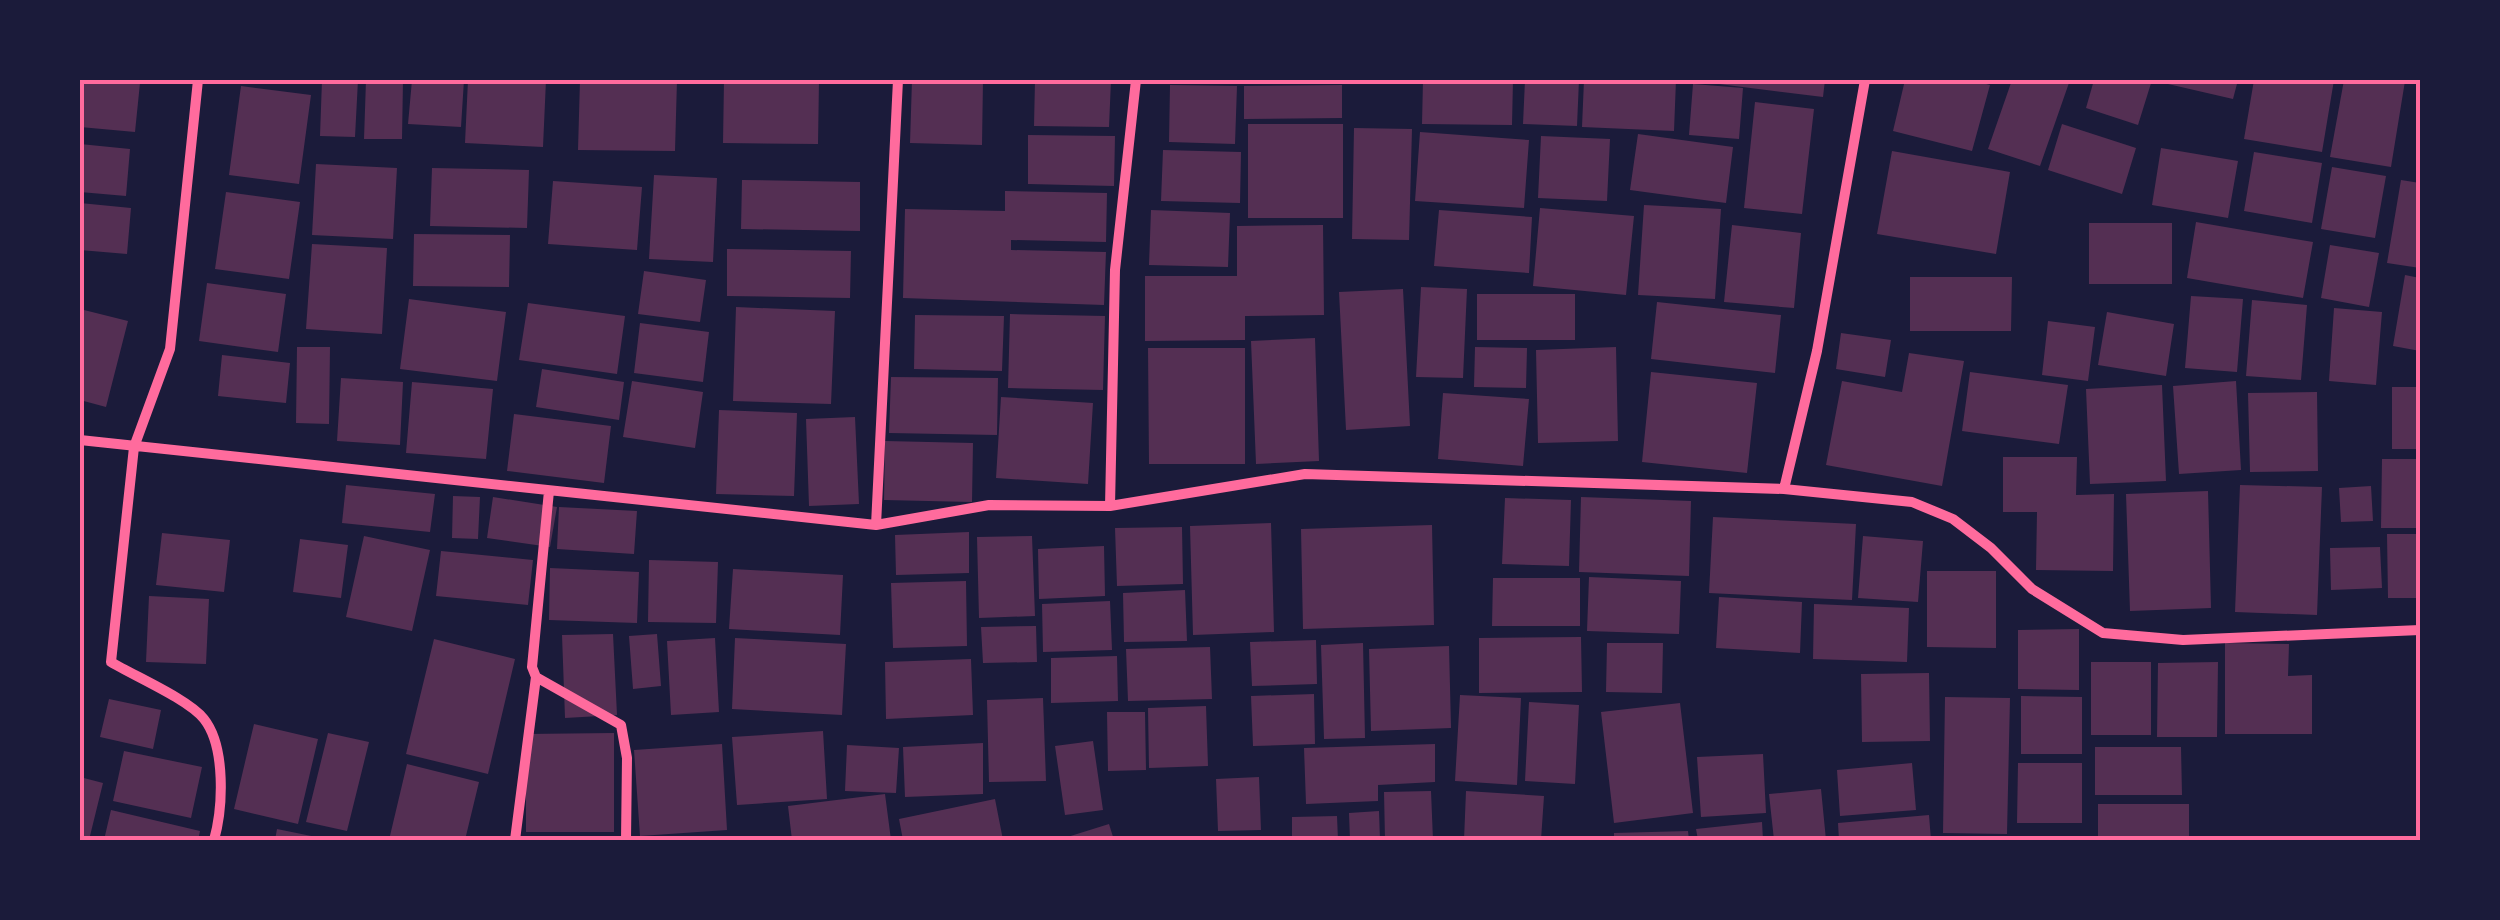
<svg xmlns="http://www.w3.org/2000/svg" width="2500" height="920" font-family="'IBM Plex Sans',sans-serif">
  <style>
    .building { fill: #542f53 }
    .lines { fill: none; stroke-linecap: round; stroke-linejoin: round }
    .minor { stroke: #ff6b9d; stroke-width: 10 }
    .neatline { fill: none; stroke: #ff6b9d; stroke-width: 4 }
  </style>
  <rect width="100%" height="100%" fill="#1b1b3a"/>
  <path class="building" d="M80 80 140 83 135 132 80 127Z
    M322 80H358L355 137 320 136Z
    M366 80H403L402 139H364Z
    M412 80H464L461 127 408 124Z
    M468 80H546L543 147 465 143Z
    M580 80H677L675 151 578 150Z
    M724 80H819L818 144 723 143Z
    M912 80H983L982 145 910 143Z
    M1035 80H1111L1109 127 1034 126Z
    M1423 80H1513L1512 125 1422 124Z
    M1525 80H1579L1577 126 1523 124Z
    M1584 80H1676L1674 131 1582 127Z
    M1720 80H1825L1823 97 1719 84Z
    M1905 80H1971L1990 85 1972 151 1893 131Z
    M2012 80H2070L2040 166 1988 149Z
    M2094 80H2152L2138 125 2086 108Z
    M2169 80H2238L2233 99 2168 84Z
    M2254 80H2334L2322 152 2244 139Z
    M2344 80 2405 81 2391 167 2330 157Z
    M1693 84 1743 88 1739 139 1689 135Z
    M1170 85 1237 86 1235 144 1169 142Z
    M1342 85V118L1244 119V86Z
    M241 86 311 95 299 184 229 175Z
    M1755 102 1814 109 1802 214 1744 208Z
    M1248 124H1343V218H1248Z
    M2062 124 2136 148 2122 194 2048 170Z
    M1354 128 1412 129 1409 240 1352 239Z
    M1420 132 1529 140 1524 208 1415 201Z
    M1638 134 1733 147 1726 203 1630 190Z
    M1028 135 1115 136 1114 186 1028 184Z
    M1541 136 1610 139 1607 201 1538 198Z
    M80 144 130 149 126 196 80 192Z
    M2161 148 2238 161 2228 218 2152 205Z
    M1163 150 1241 152 1240 203 1161 201Z
    M1892 151 2010 172 1996 254 1877 234Z
    M2254 152 2322 163 2312 223 2244 211Z
    M316 164 397 168 393 239 312 235Z
    M2332 167 2386 176 2375 238 2321 229Z
    M432 168 529 170 527 228 430 226Z
    M654 175 717 178 713 262 649 259Z
    M742 180 860 182V231L741 229Z
    M2401 180 2420 183V268L2387 263Z
    M553 181 642 187 637 250 548 244Z
    M1005 191 1107 193 1106 242 1011 240V250L1106 252 1104 305 903 298 905 209 1005 211Z
    M226 192 300 202 289 279 215 269Z
    M80 203 131 208 127 254 80 250Z
    M1644 205 1721 209 1715 299 1638 295Z
    M1540 208 1634 216 1626 295 1533 286Z
    M1151 210 1230 213 1228 267 1149 265Z
    M1439 210 1532 217 1529 273 1434 266Z
    M2196 222 2313 242 2303 298 2187 278Z
    M2089 223H2172V284H2089Z
    M1323 225 1324 315 1245 316V340L1145 341V276H1237V226Z
    M1732 225 1801 233 1794 308 1724 302Z
    M414 234 510 235 509 287 413 286Z
    M312 244 387 248 382 334 306 329Z
    M2330 245 2379 253 2369 307 2321 298Z
    M727 249 851 251 850 298 727 296Z
    M644 271 706 280 700 322 638 314Z
    M2405 275 2420 278V351L2393 346Z
    M1910 277H2012L2011 331H1910Z
    M207 283 286 294 278 352 199 341Z
    M1421 287 1467 289 1463 378 1416 377Z
    M1403 289 1410 426 1346 430 1339 292Z
    M1477 294H1575V340H1477Z
    M2191 296 2243 299 2237 372 2185 368Z
    M409 299 506 312 497 381 400 369Z
    M2252 300 2307 305 2301 380 2246 376Z
    M1657 302 1781 315 1775 373 1651 359Z
    M528 303 625 316 617 374 519 360Z
    M736 307 835 311 831 404 733 401Z
    M2334 308 2382 312 2376 385 2329 381Z
    M80 309 128 321 106 407 80 400Z
    M2107 312 2174 324 2166 376 2098 365Z
    M1010 314 1105 316 1103 390 1008 388Z
    M915 315 1004 316 1002 371 914 369Z
    M2048 321 2095 327 2088 381 2042 375Z
    M640 323 709 332 703 382 634 373Z
    M1841 333 1891 340 1885 377 1836 369Z
    M1315 338 1319 461 1256 464 1251 341Z
    M297 347H330L329 424 296 423Z
    M1475 347 1527 348 1526 388 1474 387Z
    M1616 347 1618 441 1538 443 1536 350Z
    M1148 348H1245V464H1149Z
    M1909 353 1964 361 1942 486 1826 465 1842 381 1902 392Z
    M222 355 290 363 286 403 218 396Z
    M542 369 624 382 619 420 536 407Z
    M1651 372 1757 383 1747 473 1642 462Z
    M1970 372 2068 385 2059 444 1962 431Z
    M891 377 998 378 997 435 889 433Z
    M341 378 403 382 400 445 337 441Z
    M632 381 703 392 695 448 623 437Z
    M2236 381 2241 470 2179 474 2173 386Z
    M412 382 493 389 486 459 406 453Z
    M2162 385 2166 481 2090 484 2086 389Z
    M2392 387H2420V449H2392Z
    M2317 392 2318 471 2250 472 2248 393Z
    M1443 393 1529 399 1523 466 1438 459Z
    M1001 397 1093 403 1088 484 996 478Z
    M719 410 797 413 794 496 716 494Z
    M514 414 611 426 604 483 507 471Z
    M855 417 859 504 809 506 806 419Z
    M885 441 973 443 972 502 884 500Z
    M2003 457H2077L2076 495 2114 494 2113 571 2036 570 2037 512H2003Z
    M2382 459H2420V528H2381Z
    M346 485 435 494 430 532 342 523Z
    M2240 485 2322 487 2317 615 2235 612Z
    M2371 486 2373 521 2341 522 2339 488Z
    M2208 491 2211 608 2130 611 2126 494Z
    M453 496 480 497 478 539 452 538Z
    M493 497 557 507 550 547 487 538Z
    M1581 497 1691 501 1689 576 1579 572Z
    M1505 498 1571 500 1569 566 1502 564Z
    M559 507 637 511 634 554 557 549Z
    M1713 517 1856 524 1852 600 1709 593Z
    M1271 523 1274 632 1193 635 1190 526Z
    M1432 525 1434 625 1303 629 1301 529Z
    M1182 527 1183 584 1117 586 1115 528Z
    M969 532V573L896 575 895 535Z
    M162 533 230 540 224 592 156 585Z
    M2387 534H2420V598H2388Z
    M364 536 430 550 412 631 346 617Z
    M1032 536 1035 616 979 618 977 537Z
    M1863 536 1923 541 1918 602 1858 598Z
    M300 539 348 545 341 598 293 592Z
    M1104 546 1105 596 1039 599 1038 549Z
    M2380 547 2382 588 2331 590 2330 548Z
    M441 551 533 560 528 605 436 596Z
    M649 560 718 562 716 623 648 622Z
    M550 568 639 572 637 623 549 620Z
    M733 569 843 575 840 635 729 629Z
    M1927 571H1996V648L1927 647Z
    M1589 577 1681 581 1679 634 1587 631Z
    M1493 578H1580V626H1492Z
    M966 581 967 646 893 648 891 583Z
    M1185 590 1187 641 1124 642 1123 593Z
    M149 596 209 599 206 664 146 662Z
    M1719 597 1802 602 1800 653 1716 648Z
    M1110 601 1112 650 1043 652 1042 604Z
    M1814 604 1909 608 1907 662 1813 659Z
    M1036 626 1037 662 983 663 981 627Z
    M2079 629V690L2018 689V630Z
    M613 634 617 715 565 718 562 635Z
    M657 634 661 686 633 689 629 636Z
    M1581 637 1582 692 1479 693V638Z
    M715 638 719 712 671 715 667 641Z
    M735 638 846 644 842 715 732 709Z
    M434 639 515 659 488 774 406 754Z
    M1316 640 1317 684 1252 686 1250 642Z
    M1363 643 1365 738 1324 739 1321 645Z
    M1607 643H1663L1662 693 1606 692Z
    M2225 643 2289 644 2288 676 2312 675V734H2225Z
    M1449 646 1451 728 1371 731 1369 649Z
    M1210 647 1212 699 1128 701 1126 649Z
    M1117 656 1118 701 1051 703V658Z
    M971 659 973 715 886 719 885 662Z
    M2091 662H2151V735H2091Z
    M2218 662 2217 737H2157L2158 663Z
    M1929 673 1930 741 1862 742 1861 674Z
    M1314 694 1315 744 1253 746 1251 696Z
    M1460 695 1521 698 1517 785 1455 781Z
    M2021 696 2082 697V754H2021Z
    M1945 697 2010 698 2007 834 1943 833Z
    M1043 698 1046 781 989 782 987 700Z
    M109 699 161 710 153 749 100 737Z
    M1529 702 1579 705 1575 784 1525 781Z
    M1680 703 1693 813 1614 823 1601 712Z
    M1206 706 1208 766 1149 768 1148 708Z
    M1107 712H1145L1146 770 1108 771Z
    M254 724 318 739 298 824 234 809Z
    M823 731 827 799 737 805 732 737Z
    M328 733 369 742 347 831 306 822Z
    M614 733V832H526V734Z
    M1093 741 1103 810 1065 815 1055 746Z
    M983 743V794L905 797 903 747Z
    M722 744 727 830 640 836 634 750Z
    M1435 744V782L1378 785V801L1306 804 1304 748Z
    M847 745 899 748 896 793 845 791Z
    M2095 747H2181L2182 795H2095Z
    M124 751 202 767 191 818 113 801Z
    M1763 754 1766 813 1701 817 1697 757Z
    M1912 763 1916 810 1840 816 1837 770Z
    M2018 763H2082V823H2017Z
    M407 764 479 782 465 840H389Z
    M80 777 103 783 89 840H80Z
    M1259 777 1261 830 1218 831 1216 779Z
    M1821 789 1826 840H1774L1769 794Z
    M1431 791 1433 840H1385L1384 792Z
    M1466 791 1544 796 1541 840H1464Z
    M885 794 891 840H792L788 806Z
    M995 799 1003 840H903L899 819Z
    M2098 804H2189V840H2098Z
    M111 810 200 831 198 840H104Z
    M1379 811 1380 840H1350L1349 813Z
    M1929 815 1931 840H1839L1838 823Z
    M1337 816 1338 840H1292V817Z
    M1762 822 1763 840H1698L1696 829Z
    M1109 824 1114 840H1061V839Z
    M277 829 321 838V840H275Z
    M1688 831 1689 840H1614V833Z"/>
  <g class="lines">
    <path class="minor" d="M198 80 170 349 134 447 111 662C134 676 188 699 204 719 226 747 223 808 214 840
      M80 440 876 525 989 505 1110 506 1305 474 1784 489 1912 502 1953 519 1991 548 2032 589 2103 633 2183 640 2420 630
      M1784 489 1817 351 1865 80
      M549 491 532 667 536 677 621 725 627 758 626 840
      M1110 506 1115 270 1136 80
      M876 525 898 80
      M515 840 536 677"/>
  </g>
  <rect width="2500" height="920" fill="none" stroke="#1b1b3a" stroke-width="165"/>
  <rect x="82" y="82" width="2336" height="756" class="neatline"/>
</svg>
